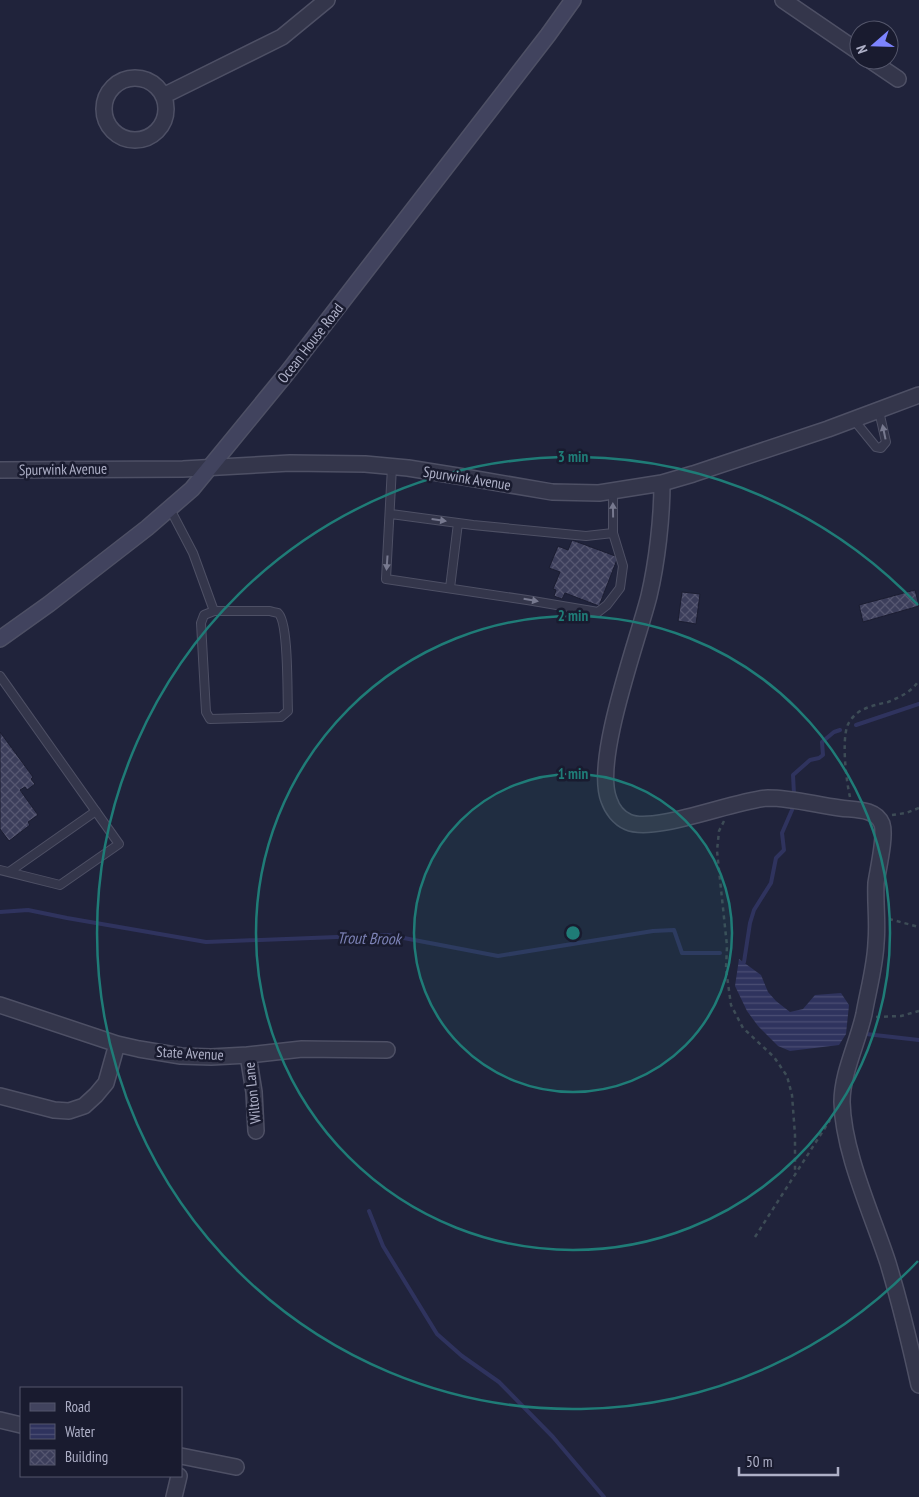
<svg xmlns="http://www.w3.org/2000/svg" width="919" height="1497" font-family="'PT Sans Narrow',sans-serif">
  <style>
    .water { fill: url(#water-rules) }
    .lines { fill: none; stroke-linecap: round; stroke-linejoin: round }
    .stream { stroke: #2f335e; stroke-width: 4 }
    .building { fill: url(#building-cross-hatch); stroke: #1b1d31 }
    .service-casing { stroke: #4e5065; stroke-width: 10 }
    .minor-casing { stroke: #4e5065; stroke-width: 18 }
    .secondary-casing { stroke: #4e5065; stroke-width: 18 }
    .path { stroke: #3d4c56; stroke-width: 2.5; stroke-dasharray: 4 4; stroke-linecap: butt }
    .service { stroke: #34364b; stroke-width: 8 }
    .minor { stroke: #34364b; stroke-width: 15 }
    .secondary { stroke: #41435e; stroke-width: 15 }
    .oneway { fill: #77798f }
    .ring { fill: none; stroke: #1f7c77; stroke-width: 2.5 }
    .labels { text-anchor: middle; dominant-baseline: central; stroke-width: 5; stroke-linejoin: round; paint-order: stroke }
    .street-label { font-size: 15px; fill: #aeb0c7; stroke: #191b2f }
    .water-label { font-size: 16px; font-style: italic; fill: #7c82b6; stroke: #191b2f }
    .centre { fill: #1f7c77; stroke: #191b2f; stroke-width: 2.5 }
    .ring-label { font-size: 15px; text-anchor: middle; font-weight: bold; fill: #1f7c77; stroke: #191b2f; stroke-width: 5; stroke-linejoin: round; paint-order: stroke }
  </style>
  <defs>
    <pattern id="water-rules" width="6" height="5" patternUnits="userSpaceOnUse" patternTransform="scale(1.25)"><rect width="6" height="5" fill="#2f335e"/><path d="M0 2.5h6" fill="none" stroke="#4b4e74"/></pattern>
    <pattern id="building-cross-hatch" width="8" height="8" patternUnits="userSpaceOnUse" patternTransform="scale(1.25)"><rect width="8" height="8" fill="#3c3e5b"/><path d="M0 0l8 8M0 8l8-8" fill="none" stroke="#565771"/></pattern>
  </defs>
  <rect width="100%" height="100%" fill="#20233b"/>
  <path class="water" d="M739 959 761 975 768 992 776 1001 790 1012 803 1009 815 995 841 993 849 1005 846 1034 839 1045 790 1051 778 1046 758 1026 747 1011 735 986Z"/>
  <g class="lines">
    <path class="stream" d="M856 725 919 704
      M794 794 793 775 810 760 819 758 823 755 822 742 834 732 840 730
      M0 912 28 910 67 918 206 942 388 935 498 956 653 931 674 930 682 953H720
      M744 962 750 923 754 910 771 883 776 858 784 850 782 833 792 810
      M866 1034 919 1040
      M369 1211 383 1246 437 1334 462 1356 499 1382 553 1437 604 1497"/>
  </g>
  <path class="building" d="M572 540 618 557 599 606 565 593 562 599 554 596 556 590 553 589 560 572 549 568 558 546 568 550Z
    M915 590 919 606 863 622 859 605Z
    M682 592 700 594 696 624 678 621Z
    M0 732 33 777 31 779 35 784 27 790 25 787 20 790 38 815 28 822 30 825 9 841 0 829Z"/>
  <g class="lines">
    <defs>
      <path id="service" d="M854 420 876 447 881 448 886 442 879 411
        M392 467 386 579 527 600 598 612 607 605 620 588 623 566 613 533V491
        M170 509 193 553 214 611 204 615 201 623 206 712 210 719 281 717 288 711C287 694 289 622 278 613 275 612 272 612 270 611H214
        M391 514 473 525 586 536 613 533
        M450 588 458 523
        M0 676 119 844 60 885 0 870
        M9 872 96 811"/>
      <path id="minor" d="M783 0 859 52
        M870 60 898 79
        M104 109a31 31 0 1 1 62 0a31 31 0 1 1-62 0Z
        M163 96 282 37 327 0
        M0 470 183 469 290 463 365 464 408 468 464 477 552 492 599 493 662 483 693 474 828 429 919 395
        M662 483C662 518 657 562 649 596 638 640 593 761 609 800 612 809 619 818 628 822 654 834 735 800 768 798 793 798 816 805 840 808 854 810 876 808 882 824 886 836 878 869 876 883 875 903 878 923 876 943 875 967 868 991 864 1014 858 1042 842 1073 842 1102 843 1152 872 1214 888 1263 900 1303 910 1344 919 1385
        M0 1005 117 1044 139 1049 181 1056 211 1057 248 1055 302 1049 387 1050
        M248 1055 254 1092 256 1131
        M0 1096 54 1110 69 1111 84 1106 96 1095 106 1083 117 1044
        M0 1420 21 1425
        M181 1456 236 1467
        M174 1497 179 1476"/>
      <path id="secondary" d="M0 639 49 604 147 528 192 489 287 373 548 35 573 0"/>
    </defs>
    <use href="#service" class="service-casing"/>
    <use href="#minor" class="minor-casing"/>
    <use href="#secondary" class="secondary-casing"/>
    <path class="path" d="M850 797C846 780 842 743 847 727 849 720 856 713 862 710 870 706 879 704 888 702 900 697 912 692 919 680
      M892 815 906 813 919 808
      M724 821 719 831 717 851 727 946 726 969 731 1005 743 1028 774 1057 787 1076 792 1095 795 1135V1175
      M889 919 919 927
      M876 1017 901 1016 919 1011
      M755 1237 830 1120"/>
    <use href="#service" class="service"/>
    <use href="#minor" class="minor"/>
    <use href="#secondary" class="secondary"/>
  </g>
  <defs><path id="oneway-solid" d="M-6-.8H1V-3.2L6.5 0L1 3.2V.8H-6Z" transform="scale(1.25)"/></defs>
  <g class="oneway">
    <use href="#oneway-solid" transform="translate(884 432) rotate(-102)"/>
    <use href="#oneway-solid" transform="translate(613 510) rotate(-91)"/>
    <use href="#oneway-solid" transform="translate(439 520) rotate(8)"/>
    <use href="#oneway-solid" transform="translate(387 563) rotate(94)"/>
    <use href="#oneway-solid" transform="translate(531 600) rotate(10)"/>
  </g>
  <circle cx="573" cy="933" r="159" fill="#1f7c77" fill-opacity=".12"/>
  <g class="ring">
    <circle cx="573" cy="933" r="159"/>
    <circle cx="573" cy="933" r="317"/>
    <path d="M918 1261A476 476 0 1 1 918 605"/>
  </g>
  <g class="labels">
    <g class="street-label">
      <text transform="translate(310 343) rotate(-52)">Ocean House Road</text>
      <text transform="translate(63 469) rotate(-1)">Spurwink Avenue</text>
      <text transform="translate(467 478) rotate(9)">Spurwink Avenue</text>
      <text transform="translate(190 1053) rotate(3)">State Avenue</text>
      <text transform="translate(252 1093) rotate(-96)">Wilton Lane</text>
    </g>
    <g class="water-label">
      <text transform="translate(369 938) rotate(1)">Trout Brook</text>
    </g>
  </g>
  <circle cx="573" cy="933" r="8" class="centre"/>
  <g class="ring-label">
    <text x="573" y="462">3 min</text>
    <text x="573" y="621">2 min</text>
    <text x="573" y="779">1 min</text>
  </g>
  <rect x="20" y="1387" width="162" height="90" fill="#191b2f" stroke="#55576c"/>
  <rect x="30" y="1403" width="25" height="8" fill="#41435e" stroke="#55576c"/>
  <text x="65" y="1412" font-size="15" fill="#aeb0c7">Road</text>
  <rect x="30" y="1424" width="25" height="15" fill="url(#water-rules)" stroke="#55576c"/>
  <text x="65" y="1437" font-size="15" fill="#aeb0c7">Water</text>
  <rect x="30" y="1450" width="25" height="15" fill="url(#building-cross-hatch)" stroke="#55576c"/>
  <text x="65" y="1462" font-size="15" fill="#aeb0c7">Building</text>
  <g transform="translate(874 45) rotate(250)"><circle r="24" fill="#191b2f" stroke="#55576c"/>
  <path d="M0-4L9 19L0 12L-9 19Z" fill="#7d84fe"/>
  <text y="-8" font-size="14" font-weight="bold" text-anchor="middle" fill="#aeb0c7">N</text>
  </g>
  <path d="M739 1467v8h99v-8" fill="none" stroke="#aeb0c7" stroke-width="2.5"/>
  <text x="746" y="1467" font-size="15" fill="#aeb0c7" stroke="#191b2f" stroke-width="4" paint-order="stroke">50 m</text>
</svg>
